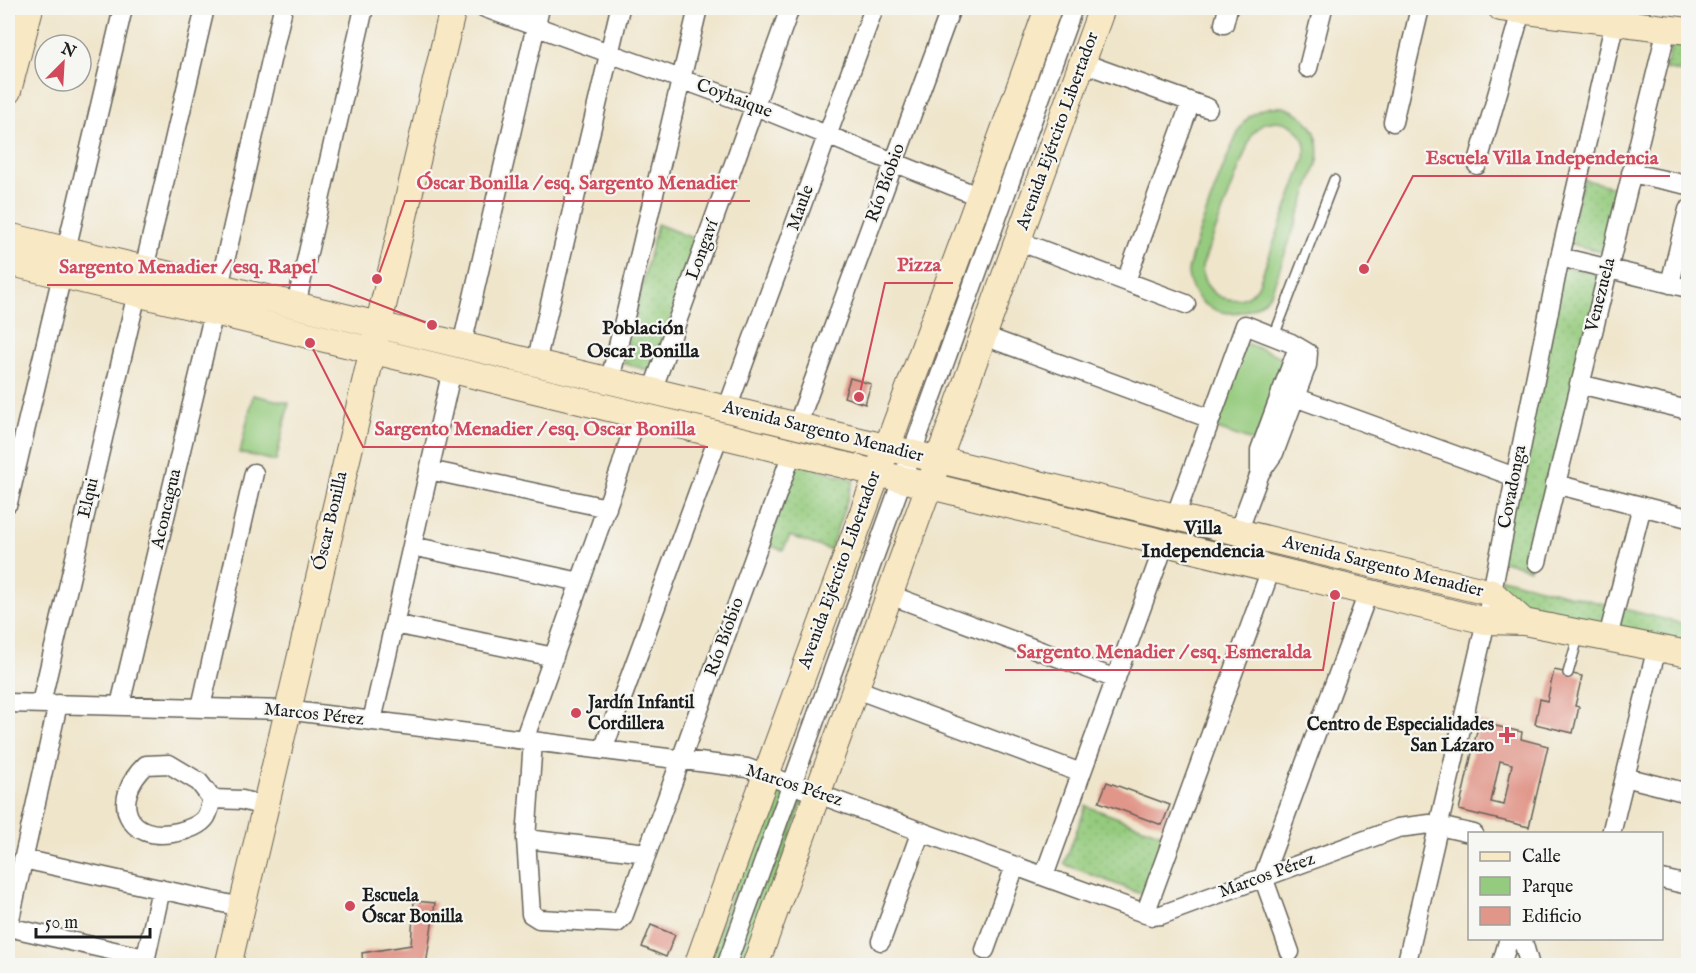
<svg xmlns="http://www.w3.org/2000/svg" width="1696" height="973" font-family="'IM FELL English',serif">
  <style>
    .green { fill: url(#green-dots); stroke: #58744d; stroke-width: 1.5 }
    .pitch { fill: #95cb7e; stroke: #58744d; stroke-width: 1.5; fill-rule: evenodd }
    .building { fill: #e1968a; fill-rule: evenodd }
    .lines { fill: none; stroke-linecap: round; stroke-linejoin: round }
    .lane-casing { stroke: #666259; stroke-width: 12 }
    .street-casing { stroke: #666259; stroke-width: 21 }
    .secondary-casing { stroke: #666259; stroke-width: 28 }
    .lane { stroke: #fff; stroke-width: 9 }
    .street { stroke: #fff; stroke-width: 18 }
    .secondary { stroke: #f8e8c3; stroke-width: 26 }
    .poi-dot { fill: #d1495b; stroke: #f6f6f2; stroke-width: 2 }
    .labels { text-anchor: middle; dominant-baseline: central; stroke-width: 4.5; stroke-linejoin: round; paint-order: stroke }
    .street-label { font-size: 18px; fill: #1c1c1c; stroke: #f6f6f2 }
    .poi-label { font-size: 18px; font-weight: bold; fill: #1c1c1c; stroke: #f6f6f2; text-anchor: start }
    .neighbourhood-label { font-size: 20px; font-weight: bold; fill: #1c1c1c; stroke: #f6f6f2 }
    .leader { fill: none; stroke: #d1495b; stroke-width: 2 }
    .callout-dot { fill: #d1495b; stroke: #f6f6f2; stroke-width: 2 }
    .callout-label { font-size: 20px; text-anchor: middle; font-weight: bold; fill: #d1495b; stroke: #f6f6f2; stroke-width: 4.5; stroke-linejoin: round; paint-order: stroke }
  </style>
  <defs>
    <pattern id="green-dots" width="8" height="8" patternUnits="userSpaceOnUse" patternTransform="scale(1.5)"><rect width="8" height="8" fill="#95cb7e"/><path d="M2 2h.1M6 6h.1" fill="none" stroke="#80ae6c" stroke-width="1.8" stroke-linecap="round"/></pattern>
  </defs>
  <rect width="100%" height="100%" fill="#f6f6f2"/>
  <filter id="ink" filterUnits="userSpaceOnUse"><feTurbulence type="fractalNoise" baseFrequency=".0167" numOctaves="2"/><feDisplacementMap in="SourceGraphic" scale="12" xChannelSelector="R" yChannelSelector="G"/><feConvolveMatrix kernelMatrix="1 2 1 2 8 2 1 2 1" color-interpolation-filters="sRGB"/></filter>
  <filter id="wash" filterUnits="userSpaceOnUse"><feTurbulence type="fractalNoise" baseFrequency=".008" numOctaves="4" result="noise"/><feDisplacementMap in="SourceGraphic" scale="24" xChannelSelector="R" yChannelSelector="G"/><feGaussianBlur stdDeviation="1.35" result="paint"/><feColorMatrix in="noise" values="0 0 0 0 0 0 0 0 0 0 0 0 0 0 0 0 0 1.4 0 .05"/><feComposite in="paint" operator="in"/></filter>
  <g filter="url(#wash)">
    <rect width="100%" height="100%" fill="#efe5cb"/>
    <path class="green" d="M1673 41 1688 44V74L1665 69Z
      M1583 179 1624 190 1608 253 1566 243Z
      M657 224 700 241 650 371 623 363Z
      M1560 266 1602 275 1530 569 1494 558Z
      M797 462 854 480 830 550 790 536 783 550 767 545Z
      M1501 578 1688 625V647L1506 602 1499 593Z
      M769 790 803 802 746 965 705 966Z
      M1086 806 1167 836 1144 895 1064 864Z"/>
    <path class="pitch" d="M1284 107C1309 115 1322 135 1318 161L1271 293C1247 325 1194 318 1188 274 1187 260 1235 130 1246 120 1256 109 1269 106 1284 107ZM1276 121C1296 122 1308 138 1305 158L1258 286C1240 312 1201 298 1202 266L1252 134 1264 123Z
      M1245 343 1285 358 1255 442 1215 428Z
      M253 395 289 403 276 461 240 453Z"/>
    <g id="blocks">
      <path class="building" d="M850 378 871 384 865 404 844 397Z
        M1554 670 1582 676 1575 706 1579 707 1573 733 1535 724 1540 699 1547 701Z
        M1479 722 1522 732 1521 739 1548 746 1529 827 1459 810ZM1500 761 1512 764 1504 805 1491 802Z
        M1107 782 1170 805 1162 825 1099 802Z
        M414 901 435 903 426 966H363L362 953 411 945Z
        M651 925 675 935 666 957 642 947Z"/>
    </g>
  </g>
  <g filter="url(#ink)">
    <use href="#blocks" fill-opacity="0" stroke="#666259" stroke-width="1.5"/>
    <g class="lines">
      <defs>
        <path id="lane" d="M1274 336 1334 180
          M1568 673 1579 634"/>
        <path id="street" d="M485 8 755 106 980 197
          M1224 24 1228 8
          M1083 63 1208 108
          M1308 68 1323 8
          M1393 122 1420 8
          M1477 165 1522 8
          M1631 173 1688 185
          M1018 241 1186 304
          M66 250 123 8
          M1560 257 1688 288
          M144 269 205 8
          M1126 281 1191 102
          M1670 284 1688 210
          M219 287 283 8
          M296 305 364 8
          M984 336 1211 419
          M462 345 540 8
          M536 363 620 8
          M610 380 698 8
          M1579 384 1688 410
          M652 391 790 8
          M1281 392 1515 477
          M727 409 874 8
          M797 426 951 8
          M429 470 607 508
          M1260 473V450L1298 347
          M1555 484 1688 518
          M8 503 62 275
          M1175 517 1245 325 1291 343 1308 353 1307 365 1274 453 1260 473 1238 532
          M412 546 580 582
          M1537 562 1667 28
          M890 595 1116 679
          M394 624 554 657
          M1608 637 1642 506
          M856 689 1081 773
          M8 703 286 710 747 768 1152 916 1161 915 1398 828 1430 824 1474 834
          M41 703 137 293
          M120 705 214 312
          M201 707 254 473
          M372 721 452 370
          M524 740 621 467 637 415
          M533 741 526 839 531 914 539 919 617 923 623 917 647 853 792 453
          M603 750 719 435
          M169 764 199 782 212 799C210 805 209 812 206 817 201 825 187 830 178 832 126 844 109 800 146 765Z
          M1625 777 1688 793
          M212 799 242 800 264 806
          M1611 834 1657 647
          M526 839 647 853
          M23 859 241 907
          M1044 876 1165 543
          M1662 879 1688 885
          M1145 914 1271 569
          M8 927 145 958
          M8 928 58 704
          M1522 938 1530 966
          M881 941 921 831
          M985 950 1015 866
          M1290 952 1263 877 1368 593
          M144 966 161 889
          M726 966 1073 8
          M1406 966 1486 621 1560 257 1618 8
          M1501 966 1509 938"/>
        <path id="secondary" d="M1501 8 1688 31
          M8 91 30 8
          M8 236 1492 593 1524 622
          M8 262 1486 621 1524 622 1688 654
          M228 966 453 8
          M697 966C811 645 934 328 1048 8
          M755 966 1102 8"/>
      </defs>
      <use href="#lane" class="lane-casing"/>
      <use href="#street" class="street-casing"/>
      <use href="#secondary" class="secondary-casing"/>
      <use href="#lane" class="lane"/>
      <use href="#street" class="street"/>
      <use href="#secondary" class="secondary"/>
    </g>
  </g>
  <g class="poi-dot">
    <circle cx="576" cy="713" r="6"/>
    <path d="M1504 726h6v6h6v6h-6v6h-6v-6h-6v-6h6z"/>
    <circle cx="350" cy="906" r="6"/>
  </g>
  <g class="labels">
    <g class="street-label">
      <text transform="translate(734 99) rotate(21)">Coyhaique</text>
      <text transform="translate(1058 131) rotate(-70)">Avenida Ejército Libertador</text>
      <text transform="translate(886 183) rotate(-70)">Río Bíobio</text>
      <text transform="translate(801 208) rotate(-70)">Maule</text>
      <text transform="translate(703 250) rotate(-70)">Longaví</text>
      <text transform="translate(1601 295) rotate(-76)">Venezuela</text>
      <text transform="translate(823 432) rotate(14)">Avenida Sargento Menadier</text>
      <text transform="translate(1513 487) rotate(-79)">Covadonga</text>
      <text transform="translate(89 498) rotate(-77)">Elqui</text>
      <text transform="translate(167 509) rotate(-77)">Aconcagua</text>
      <text transform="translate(331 521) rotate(-77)">Óscar Bonilla</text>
      <text transform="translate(1383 567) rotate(14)">Avenida Sargento Menadier</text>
      <text transform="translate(840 570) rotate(-70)">Avenida Ejército Libertador</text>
      <text transform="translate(725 637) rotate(-70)">Río Bíobio</text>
      <text transform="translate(314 715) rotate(6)">Marcos Pérez</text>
      <text transform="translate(794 786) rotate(18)">Marcos Pérez</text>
      <text transform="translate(1267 876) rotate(-20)">Marcos Pérez</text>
    </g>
    <g class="poi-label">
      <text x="588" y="703">Jardín Infantil<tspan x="588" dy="21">Cordillera</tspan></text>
      <text x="1494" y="725" text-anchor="end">Centro de Especialidades<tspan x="1494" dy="21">San Lázaro</tspan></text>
      <text x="362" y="896">Escuela<tspan x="362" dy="21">Óscar Bonilla</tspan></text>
    </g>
    <g class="neighbourhood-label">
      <text x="643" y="328">Población<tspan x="643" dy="23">Oscar Bonilla</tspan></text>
      <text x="1203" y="528">Villa<tspan x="1203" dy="23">Independencia</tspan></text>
    </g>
  </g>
  <path class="leader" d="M1364 269L1413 176H1670M377 279L405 201H750M859 397L885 283H953M432 325L329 285H47M310 343L363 447H708M1335 595L1323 670H1005"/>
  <g class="callout-dot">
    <circle cx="1364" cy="269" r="6"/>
    <circle cx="377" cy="279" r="6"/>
    <circle cx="859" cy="397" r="6"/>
    <circle cx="432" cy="325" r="6"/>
    <circle cx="310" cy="343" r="6"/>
    <circle cx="1335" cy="595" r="6"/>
  </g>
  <g class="callout-label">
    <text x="1542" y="164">Escuela Villa Independencia</text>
    <text x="577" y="189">Óscar Bonilla / esq. Sargento Menadier</text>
    <text x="919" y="271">Pizza</text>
    <text x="188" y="273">Sargento Menadier / esq. Rapel</text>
    <text x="535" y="435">Sargento Menadier / esq. Oscar Bonilla</text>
    <text x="1164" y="658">Sargento Menadier / esq. Esmeralda</text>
  </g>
  <rect width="1696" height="973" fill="none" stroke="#f6f6f2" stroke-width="30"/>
  <rect x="1468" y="832" width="195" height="108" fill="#f6f6f2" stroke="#9f9f9c" stroke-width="1.5"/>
  <rect x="1480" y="852" width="30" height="9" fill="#f8e8c3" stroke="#9f9f9c" stroke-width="1.5"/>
  <text x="1522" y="862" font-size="18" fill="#1c1c1c">Calle</text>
  <rect x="1480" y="877" width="30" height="18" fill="#95cb7e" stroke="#9f9f9c" stroke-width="1.5"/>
  <text x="1522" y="892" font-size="18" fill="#1c1c1c">Parque</text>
  <rect x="1480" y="907" width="30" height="18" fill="#e1968a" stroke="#9f9f9c" stroke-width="1.5"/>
  <text x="1522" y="922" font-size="18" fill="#1c1c1c">Edificio</text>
  <g transform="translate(63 63) rotate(24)"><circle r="28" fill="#f6f6f2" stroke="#9f9f9c" stroke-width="1.5"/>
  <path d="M0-4.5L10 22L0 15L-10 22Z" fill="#d1495b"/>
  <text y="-9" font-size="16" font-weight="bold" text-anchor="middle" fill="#1c1c1c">N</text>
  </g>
  <path d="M36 928v9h114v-9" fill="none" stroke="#1c1c1c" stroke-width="3"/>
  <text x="45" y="928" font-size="18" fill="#1c1c1c" stroke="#f6f6f2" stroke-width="4.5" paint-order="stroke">50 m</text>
</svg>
